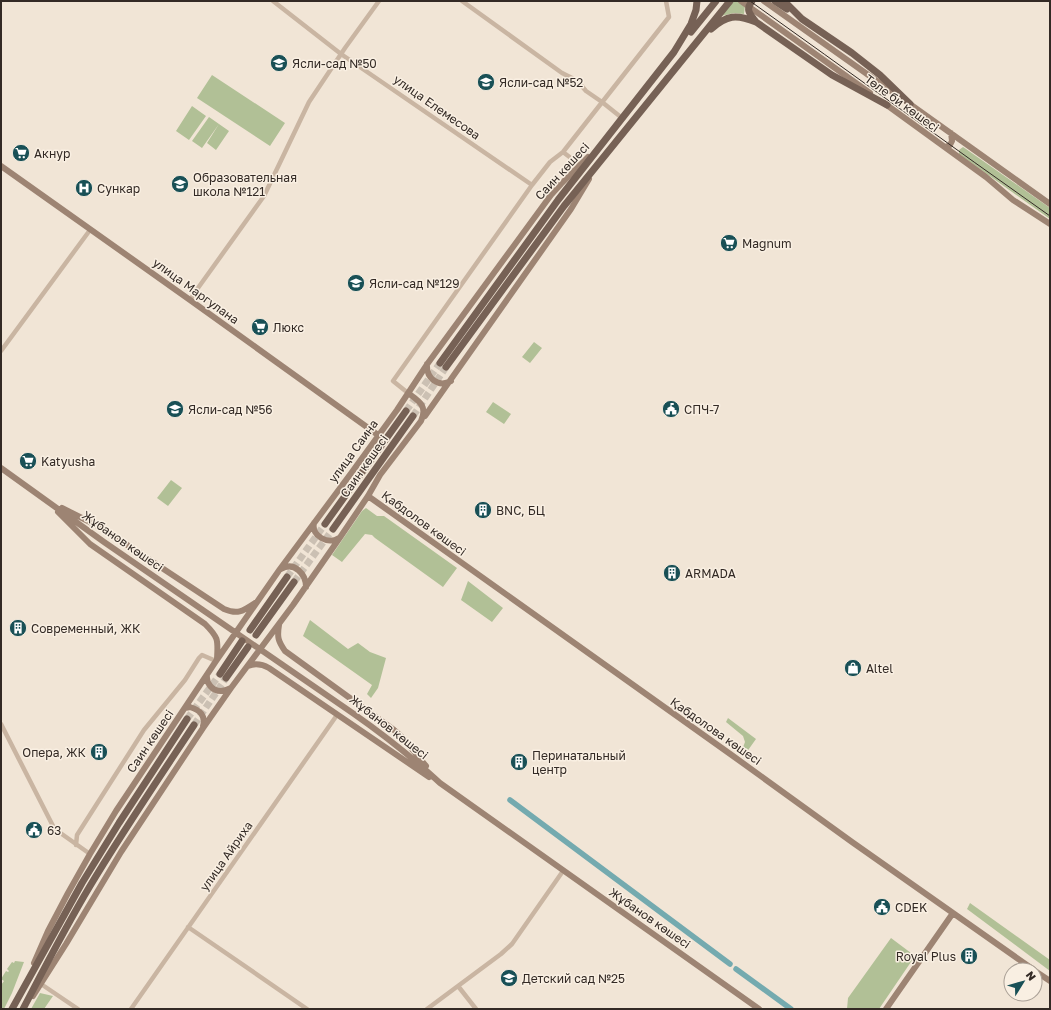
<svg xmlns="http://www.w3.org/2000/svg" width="1051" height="1010" font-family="'Golos Text',sans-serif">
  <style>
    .green { fill: #b1c096 }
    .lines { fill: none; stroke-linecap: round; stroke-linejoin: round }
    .canal { stroke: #74aaaf; stroke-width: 5.5 }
    .primary-tunnel { stroke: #cbc0b3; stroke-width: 7; stroke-dasharray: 7 3.5; stroke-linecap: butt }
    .street { stroke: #c9b5a2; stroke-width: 4.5 }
    .secondary { stroke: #9d8473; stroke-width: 6 }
    .primary { stroke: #766155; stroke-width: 7 }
    .tram { stroke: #332a25; stroke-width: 1 }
    .labels { text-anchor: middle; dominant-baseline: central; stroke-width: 3; stroke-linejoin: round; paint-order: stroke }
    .poi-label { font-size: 12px; fill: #332a25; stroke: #f9efe2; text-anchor: start }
    .street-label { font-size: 12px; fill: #332a25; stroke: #f9efe2 }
  </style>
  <rect width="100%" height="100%" fill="#f1e5d6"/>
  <path class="green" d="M733 1H749L745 5 744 14 734 13 721 16Z
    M212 75 285 123 270 146 197 98Z
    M192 106 206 116 189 140 176 131Z
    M209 117 219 124 202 148 192 141Z
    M219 124 229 131 216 150 207 143Z
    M963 147 966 149 1050 208V219L959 154V150Z
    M534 342 542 348 530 363 522 357Z
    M493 402 511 414 504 424 486 412Z
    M171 480 182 488 168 506 157 498Z
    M366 508 377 516H384L457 568 443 587 375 538 372 535 365 534 342 562 332 555 362 511Z
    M468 581 503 608 492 622 461 600Z
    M310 620 348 649 358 643 370 652 386 658 378 688 371 698 367 694 372 685 303 636Z
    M728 718 756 739 746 753 742 750 745 742 743 736 726 722Z
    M970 903 1050 960V971L967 909Z
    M891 938 915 956 879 1009H847L848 998Z
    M15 961 24 962 12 993 4 1009H1V985L4 981 1 979 6 971 8 972 9 971 7 969 12 962 14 963Z
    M40 993 53 996 44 1009H31Z"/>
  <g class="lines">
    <path class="canal" d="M510 800 730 964
      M736 969 791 1009"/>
    <path class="primary-tunnel" d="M406 411 440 363
      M413 416 446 367
      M287 577 325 524
      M294 582 333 529
      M187 719 220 674
      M194 725 226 678"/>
    <path class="street" d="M273 1 341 54 532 185
      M462 1 562 73 572 78
      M580 84 586 91 602 102 622 118
      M563 152 580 165
      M190 300 198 288 264 196 309 102 345 48 379 1
      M1 351 90 230
      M408 393 393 381 532 185 550 162 563 152 669 17 666 1
      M1 724 53 826 59 832 90 854
      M76 845 77 835 144 730 185 680 199 658 202 655 216 661
      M188 927 307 1009
      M41 984 78 1009
      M458 986 476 1009
      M131 1009 337 715
      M427 1009 501 954 512 944 563 871"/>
    <path class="secondary" d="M741 1 870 93
      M764 1 898 96
      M907 102 1050 204
      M884 103 986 177 1013 200 1050 224
      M943 146 946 147 950 145 952 141 951 133
      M1 166 190 300 378 435
      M427 364C426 378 438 388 451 381
      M425 416 571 209 589 179
      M1 468 104 542 354 714C384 735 413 758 440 783L759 1009
      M368 496 733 756 852 842 1034 970
      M62 508 100 527 224 609C238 615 243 611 255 603
      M58 512 90 544 205 624C219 638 218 640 217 659
      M314 523C311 536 328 545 339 538
      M281 569C294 561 306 574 306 587
      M279 625C277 637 278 641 285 651L394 730 402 737 426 766
      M248 666C255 663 262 664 269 668L429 777
      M207 675C206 683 212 691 221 691 224 691 227 690 231 688
      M185 708 190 707C200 710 206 716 203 726
      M34 963 48 931 68 893 90 854 116 811 216 661 280 569 352 472 397 410 428 363 551 195 561 184 588 157
      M1035 971 1050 981
      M33 996 66 944 121 852 203 728 231 688 293 605 341 536 368 496 380 475 421 421C428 406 419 401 408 393
      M886 1009 953 913"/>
    <path class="primary" d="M752 1C745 10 750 14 756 22
      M775 1 787 9
      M784 1 802 19 852 53 880 75 910 104
      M711 29C727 15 736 14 756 22L832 75 887 105
      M691 32 716 1
      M440 363 558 200 674 52 691 24 696 10 697 1
      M446 367 564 206 730 1
      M325 524 406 411
      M333 529 413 416
      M250 630 287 577
      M256 635 294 582
      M220 674 242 641
      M226 678 248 647
      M12 1009 82 883 119 823 187 719
      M23 1009C45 967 66 926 90 886 123 831 159 778 194 725"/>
    <path class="tram" d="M750 1C850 72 949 145 1050 216"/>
  </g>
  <defs>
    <symbol id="school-disc" viewBox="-11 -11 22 22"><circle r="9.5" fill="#195056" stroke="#f9efe2"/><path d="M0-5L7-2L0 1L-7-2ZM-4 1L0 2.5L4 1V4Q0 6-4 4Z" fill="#fff"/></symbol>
    <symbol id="supermarket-disc" viewBox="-11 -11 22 22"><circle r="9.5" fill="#195056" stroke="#f9efe2"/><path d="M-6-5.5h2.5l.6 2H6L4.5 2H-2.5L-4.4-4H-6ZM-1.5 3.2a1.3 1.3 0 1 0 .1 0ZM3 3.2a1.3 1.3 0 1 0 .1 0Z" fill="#fff"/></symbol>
    <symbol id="hospital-disc" viewBox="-11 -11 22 22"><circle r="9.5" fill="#195056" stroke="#f9efe2"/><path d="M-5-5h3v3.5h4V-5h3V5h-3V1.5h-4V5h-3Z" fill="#fff"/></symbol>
    <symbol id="civic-disc" viewBox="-11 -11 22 22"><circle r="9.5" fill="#195056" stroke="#f9efe2"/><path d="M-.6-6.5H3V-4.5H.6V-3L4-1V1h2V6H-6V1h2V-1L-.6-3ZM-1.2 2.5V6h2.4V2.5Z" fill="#fff"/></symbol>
    <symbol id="building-disc" viewBox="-11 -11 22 22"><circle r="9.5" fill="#195056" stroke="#f9efe2"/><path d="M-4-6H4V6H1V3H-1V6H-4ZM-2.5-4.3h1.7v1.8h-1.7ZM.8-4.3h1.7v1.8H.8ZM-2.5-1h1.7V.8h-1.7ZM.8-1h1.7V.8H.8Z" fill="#fff"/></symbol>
    <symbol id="shop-disc" viewBox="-11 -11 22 22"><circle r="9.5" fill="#195056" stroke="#f9efe2"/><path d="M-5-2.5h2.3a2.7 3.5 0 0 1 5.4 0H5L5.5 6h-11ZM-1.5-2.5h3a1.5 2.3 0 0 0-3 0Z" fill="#fff"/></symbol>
  </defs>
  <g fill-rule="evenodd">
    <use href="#school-disc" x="269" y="53" width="20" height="20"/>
    <use href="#school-disc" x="476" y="72" width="20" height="20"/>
    <use href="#supermarket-disc" x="11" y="143" width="20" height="20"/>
    <use href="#school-disc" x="170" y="174" width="20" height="20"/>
    <use href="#hospital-disc" x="74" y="178" width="20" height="20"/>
    <use href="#supermarket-disc" x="719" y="233" width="20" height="20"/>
    <use href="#school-disc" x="346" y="273" width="20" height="20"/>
    <use href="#supermarket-disc" x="250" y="317" width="20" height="20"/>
    <use href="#school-disc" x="165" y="399" width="20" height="20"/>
    <use href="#civic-disc" x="661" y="399" width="20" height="20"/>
    <use href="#supermarket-disc" x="18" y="451" width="20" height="20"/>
    <use href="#building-disc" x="473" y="500" width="20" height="20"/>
    <use href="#building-disc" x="662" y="563" width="20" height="20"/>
    <use href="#building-disc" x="8" y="618" width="20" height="20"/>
    <use href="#shop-disc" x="843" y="658" width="20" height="20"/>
    <use href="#building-disc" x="89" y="742" width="20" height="20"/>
    <use href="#building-disc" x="509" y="752" width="20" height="20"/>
    <use href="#civic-disc" x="24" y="820" width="20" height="20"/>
    <use href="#civic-disc" x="872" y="897" width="20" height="20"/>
    <use href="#building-disc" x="959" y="946" width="20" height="20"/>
    <use href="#school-disc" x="499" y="968" width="20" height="20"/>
  </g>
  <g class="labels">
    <g class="poi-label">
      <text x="292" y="63">Ясли-сад №50</text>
      <text x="499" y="82">Ясли-сад №52</text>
      <text x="34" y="153">Акнур</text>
      <text x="193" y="177">Образовательная<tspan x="193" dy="14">школа №121</tspan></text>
      <text x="97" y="188">Сункар</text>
      <text x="742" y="243">Magnum</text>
      <text x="369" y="283">Ясли-сад №129</text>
      <text x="273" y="327">Люкс</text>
      <text x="188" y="409">Ясли-сад №56</text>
      <text x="684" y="409">СПЧ-7</text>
      <text x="41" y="461">Katyusha</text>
      <text x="496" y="510">BNC, БЦ</text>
      <text x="685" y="573">ARMADA</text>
      <text x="31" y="628">Современный, ЖК</text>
      <text x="866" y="668">Altel</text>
      <text x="86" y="752" text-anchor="end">Опера, ЖК</text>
      <text x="532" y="755">Перинатальный<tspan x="532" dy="14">центр</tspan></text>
      <text x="47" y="830">63</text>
      <text x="895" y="907">CDEK</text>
      <text x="956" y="956" text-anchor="end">Royal Plus</text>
      <text x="522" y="978">Детский сад №25</text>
    </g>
    <g class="street-label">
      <text transform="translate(902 103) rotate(36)">Төле би көшесі</text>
      <text transform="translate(437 107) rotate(35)">улица Елемесова</text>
      <text transform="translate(562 171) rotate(-47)">Саин көшесі</text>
      <text transform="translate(196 291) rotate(36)">улица Маргулана</text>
      <text transform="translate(353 451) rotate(-54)">улица Саина</text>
      <text transform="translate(364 466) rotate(-55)">Саин көшесі</text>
      <text transform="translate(424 523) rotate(36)">Қабдолов көшесі</text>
      <text transform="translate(123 541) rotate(35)">Жұбанов көшесі</text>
      <text transform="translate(389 727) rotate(38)">Жұбанов көшесі</text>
      <text transform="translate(716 731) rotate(35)">Қабдолова көшесі</text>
      <text transform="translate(150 741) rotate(-56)">Саин көшесі</text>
      <text transform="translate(226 856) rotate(-55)">улица Айриха</text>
      <text transform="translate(650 918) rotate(35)">Жұбанов көшесі</text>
    </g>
  </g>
  <rect width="1051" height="1010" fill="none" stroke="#332a25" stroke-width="4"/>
  <g transform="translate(1023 982) rotate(53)"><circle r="19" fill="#f9efe2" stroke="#aaa096"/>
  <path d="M0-3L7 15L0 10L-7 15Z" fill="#195056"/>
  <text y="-6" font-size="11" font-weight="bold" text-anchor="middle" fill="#332a25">N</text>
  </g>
</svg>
